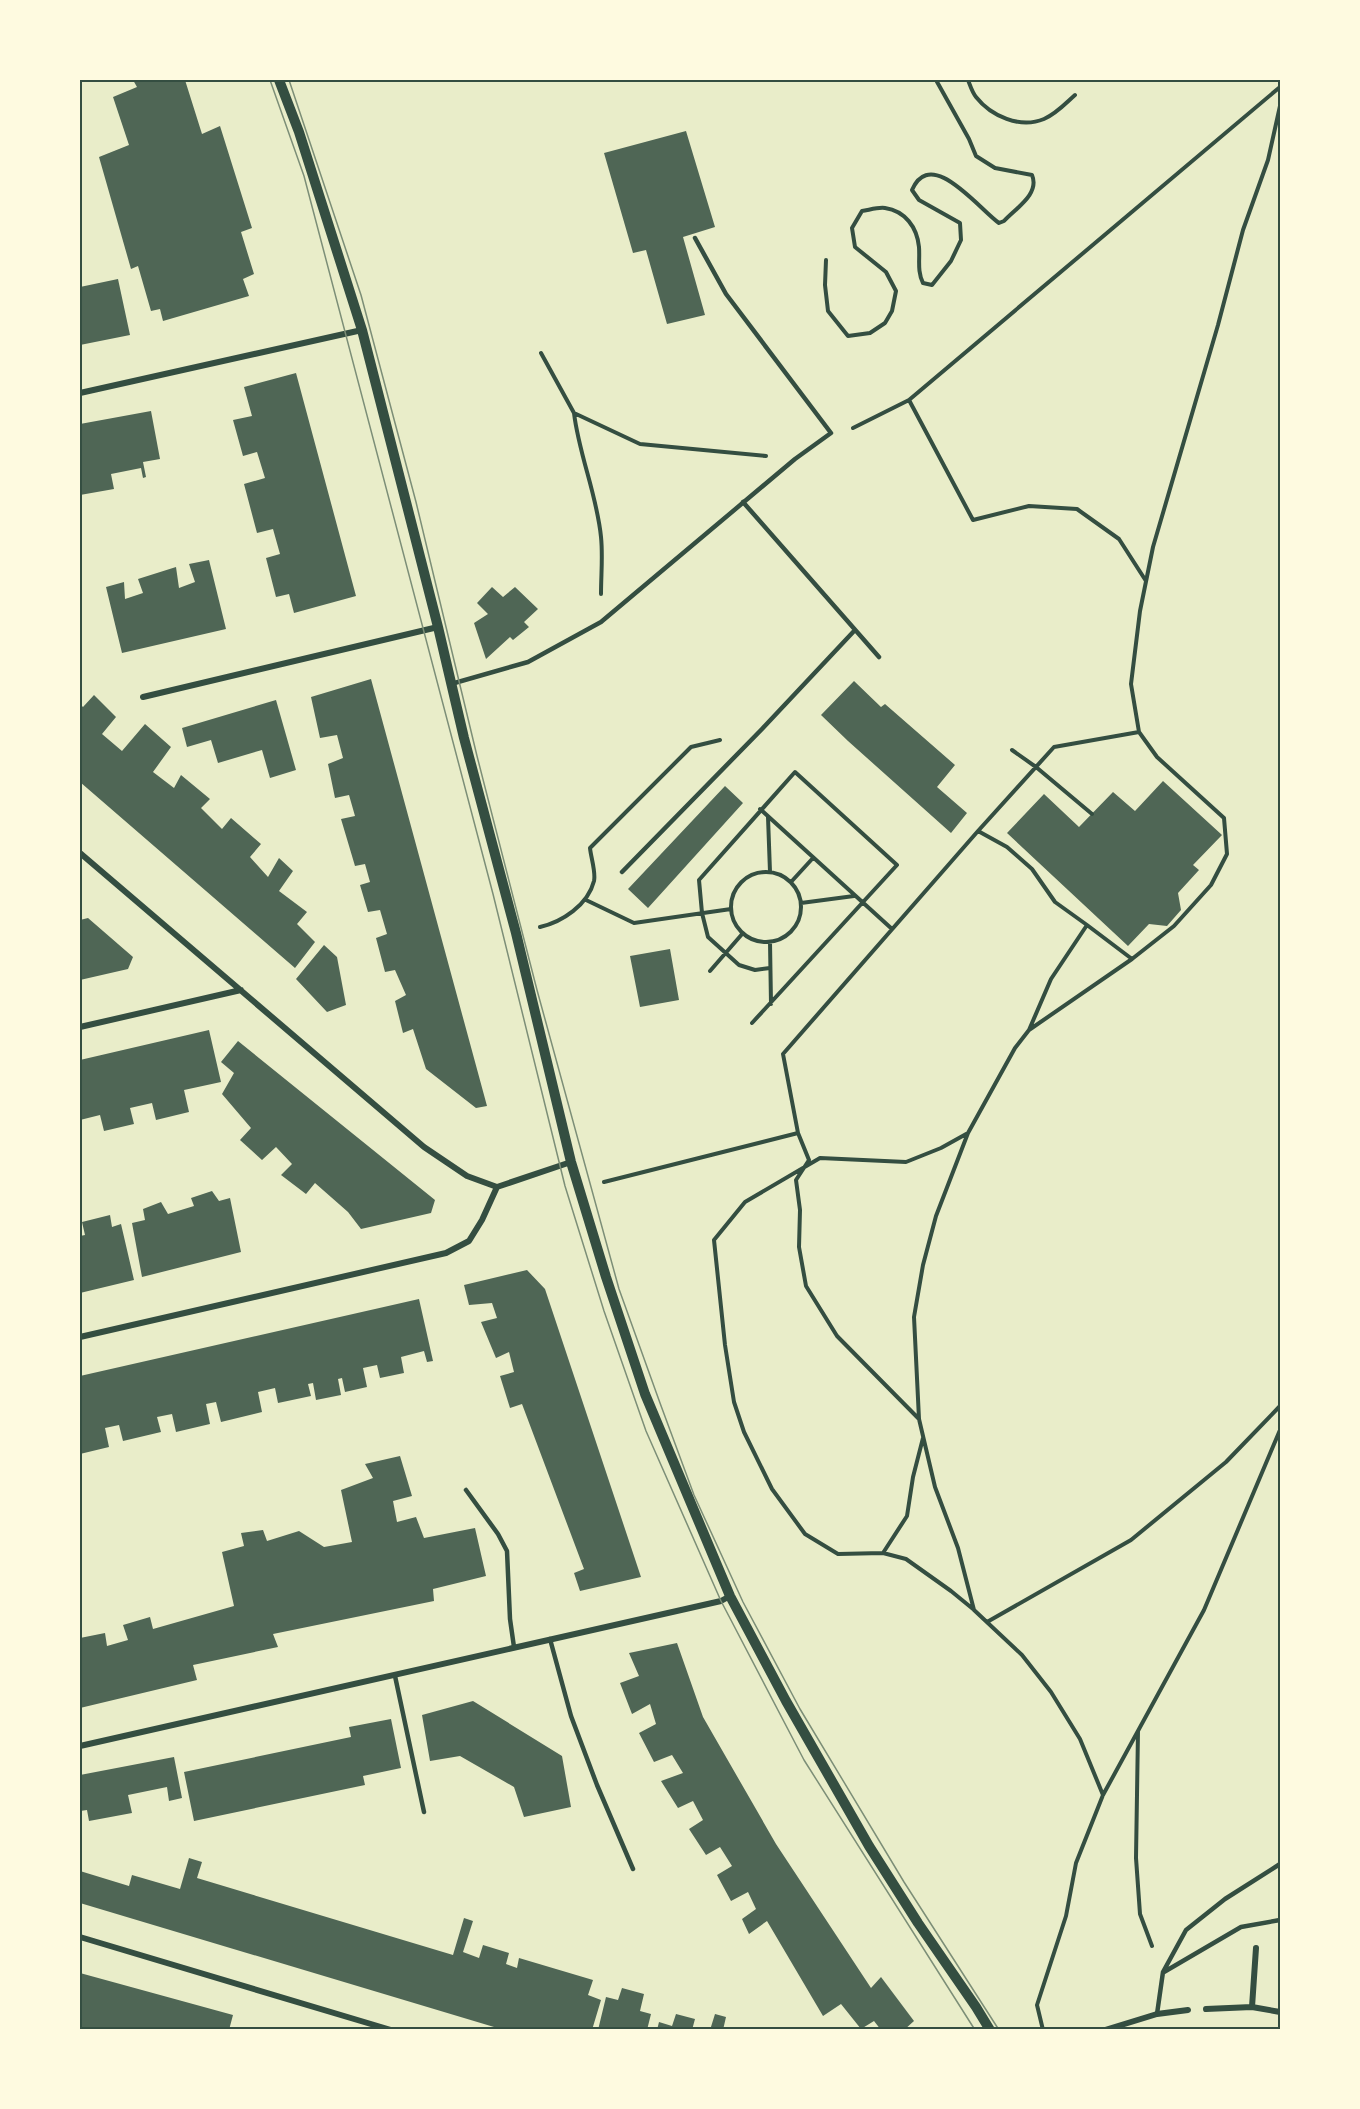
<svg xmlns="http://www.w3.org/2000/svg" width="1360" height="2109" font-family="'DejaVu Sans',sans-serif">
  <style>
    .building { fill: #4f6655 }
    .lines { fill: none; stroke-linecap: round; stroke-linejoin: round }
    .path { stroke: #344e41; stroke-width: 4 }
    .service { stroke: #344e41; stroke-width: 4.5 }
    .minor { stroke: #344e41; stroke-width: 6 }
    .tertiary { stroke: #344e41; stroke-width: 10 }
    .tram { stroke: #7c8e77; stroke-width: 1.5 }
    .neatline { fill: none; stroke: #344e41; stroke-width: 2 }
  </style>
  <rect width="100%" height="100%" fill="#e9edc9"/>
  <path class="building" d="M133 80H185L202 134 220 126 252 228 241 232 254 274 243 279 249 296 163 321 160 309 151 311 138 266 131 269 99 157 129 145 113 97 137 87Z
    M686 131 715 227 683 237 705 315 667 324 646 250 633 253 604 153Z
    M118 279 130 335 80 345V287Z
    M296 373 356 596 294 613 289 594 276 597 266 558 280 554 273 529 257 533 244 484 265 478 257 452 243 456 233 420 252 416 244 387Z
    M151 411 160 459 143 462 146 477 143 478 141 468 111 474 114 489 80 495V424Z
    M209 560 226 629 122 653 106 587 124 582 125 599 143 593 138 579 176 567 179 588 195 582 189 564Z
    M492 587 503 597 515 587 538 609 524 622 529 627 513 640 510 637 486 659 474 623 488 614 477 603Z
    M371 679 487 1106 476 1108 426 1069 413 1029 403 1033 395 1001 406 995 395 970 385 972 376 938 387 934 380 910 368 912 360 885 370 882 365 864 355 866 341 819 355 816 349 795 335 798 328 764 343 758 337 735 320 738 311 697Z
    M854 681 881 707 885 704 955 765 937 787 967 813 951 833 848 741 821 715Z
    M94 695 116 717 102 734 122 751 145 724 171 747 153 772 174 788 181 775 210 799 201 808 222 829 231 818 261 844 250 857 268 877 279 858 293 871 279 891 307 912 297 924 315 942 295 968 80 782V704L83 707Z
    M276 700 296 770 270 778 262 750 218 763 211 740 187 747 182 728Z
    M1163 781 1222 835 1193 865 1199 870 1178 893 1181 910 1167 926 1149 924 1128 946 1007 833 1044 794 1079 827 1113 792 1135 811Z
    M725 786 743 803 648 908 628 889Z
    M88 918 133 957 128 969 80 980V920Z
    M324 945 337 957 346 1005 327 1012 296 979Z
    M670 949 679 1000 640 1007 630 956Z
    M209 1030 221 1082 184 1090 189 1112 156 1120 152 1103 130 1108 134 1124 104 1131 100 1115 80 1120V1060Z
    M238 1041 435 1200 431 1213 361 1229 348 1212 315 1183 306 1194 281 1175 292 1164 276 1147 262 1160 240 1140 251 1128 222 1094 234 1073 221 1062Z
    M212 1191 219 1201 230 1198 241 1252 142 1277 132 1223 145 1220 143 1209 161 1202 168 1214 194 1206 191 1198Z
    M110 1215 112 1227 121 1224 134 1280 80 1293V1236L85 1235 82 1222Z
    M527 1270 545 1289 641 1577 580 1591 574 1573 584 1569 522 1404 510 1408 500 1376 514 1372 509 1352 496 1358 481 1322 497 1318 492 1303 469 1305 464 1285Z
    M419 1299 433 1361 427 1362 424 1351 401 1357 404 1373 380 1378 377 1365 363 1368 367 1387 345 1392 342 1378 338 1379 341 1395 316 1400 313 1383 308 1384 311 1396 278 1403 275 1388 258 1392 262 1412 221 1422 216 1402 206 1404 210 1424 176 1432 172 1414 157 1417 161 1432 123 1441 119 1425 105 1428 109 1447 80 1454V1376Z
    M400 1456 412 1496 393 1501 397 1522 416 1517 424 1538 475 1528 486 1576 433 1589 434 1601 273 1634 278 1647 193 1665 197 1680 80 1708V1638L105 1633 107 1646 128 1640 123 1625 150 1617 153 1629 234 1606 222 1552 244 1546 241 1533 263 1530 267 1541 299 1531 324 1547 352 1542 341 1490 373 1478 365 1464Z
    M677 1643 703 1717 776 1844 871 1988 881 1977 914 2021 904 2030H881L874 2021 861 2029 841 2004 823 2016 767 1921 749 1934 742 1919 756 1909 748 1892 731 1901 717 1875 732 1866 720 1847 706 1855 689 1829 703 1820 693 1801 678 1808 661 1781 683 1773 672 1755 654 1762 639 1733 656 1724 650 1704 632 1714 620 1683 639 1676 629 1653Z
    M473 1701 562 1756 571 1807 524 1817 514 1787 460 1756 430 1761 422 1715Z
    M391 1719 401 1768 363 1776 365 1785 194 1821 184 1772 351 1737 349 1727Z
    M174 1757 182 1798 169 1801 167 1787 128 1795 132 1813 89 1821 87 1810 80 1811V1775Z
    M189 1858 202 1862 197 1878 453 1955 464 1918 473 1921 463 1952 479 1958 483 1945 509 1953 506 1964 517 1968 519 1958 593 1980 588 1995 601 2000 592 2030H504L80 1903V1871L129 1886 132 1875 180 1889Z
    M80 1973 233 2015 229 2030H80Z
    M622 1988 644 1994 640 2011 651 2014 647 2030H598L606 1997 618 2000Z
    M676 2014 695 2019 692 2030H657L659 2022 672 2026Z
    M715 2014 726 2017 723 2030H710Z"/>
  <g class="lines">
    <path class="path" d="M968 80C970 85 972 92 976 97 991 116 1020 129 1044 119 1056 114 1066 103 1075 95
      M826 260 825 285 828 311 848 336 870 333 885 323 892 311 896 291 886 272 855 247 852 228 862 211C869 210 878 207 885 208 905 211 917 227 919 247 920 260 917 271 923 283L932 285 951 261 961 240 960 223 919 200 912 190C931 146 978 208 999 223L1004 221C1016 208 1040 194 1032 175L995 168 976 156 969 139 936 80
      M541 353 574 413
      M909 400 973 520 1029 506 1077 509 1119 539 1146 581
      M853 428 909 400 1280 87
      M601 594C601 575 603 556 601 537 597 495 579 455 574 413L640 444 766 456
      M1012 750 1036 767 1092 814
      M760 809 892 929
      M768 817 770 872
      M978 831 1007 847 1032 869 1055 902 1087 925 1051 979 1029 1030
      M731 907a35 35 0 1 1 70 0a35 35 0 1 1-70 0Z
      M791 882 813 858
      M586 900 634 923 731 909
      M801 903 854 896
      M1087 925 1132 959
      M540 927C562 922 588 905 594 881 596 872 591 858 590 848L691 747 720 740
      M770 942 771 1004
      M710 971 743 933
      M752 1023 897 865 795 772 699 880 702 913 708 937 739 965 755 970 770 968
      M968 1133 936 1216 923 1265 914 1317 919 1419 935 1487 958 1548 974 1610 1022 1655 1051 1692 1080 1739 1103 1795
      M604 1182 798 1133
      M919 1419 837 1336 806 1286 799 1247 800 1210 796 1180 809 1160 798 1133 783 1054 978 831 1054 747 1139 732
      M923 1438 913 1477 907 1516 883 1553 838 1554 805 1534 772 1489 744 1432 734 1402 725 1345 714 1240 745 1202 820 1158 906 1162 941 1148 968 1133 1015 1048 1029 1030 1132 959 1174 926 1211 885 1227 854 1224 818 1157 757 1139 732 1131 684 1140 611 1153 547 1218 325 1243 230 1268 160 1280 106
      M883 1553 906 1559 951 1591 973 1609
      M987 1622 1131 1540 1226 1462 1280 1406
      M1138 1731 1136 1858 1140 1914 1152 1946
      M1043 2030 1037 2005 1066 1916 1076 1863 1103 1795 1204 1610 1280 1430"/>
    <path class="service" d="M743 502 879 657
      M451 684 528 662 601 622 795 459 831 433 726 294 695 238
      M622 872 762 729 855 630
      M466 1490 498 1534 507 1551 510 1619 514 1647
      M550 1639 571 1716 597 1785 633 1869
      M395 1676 424 1812
      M1164 1972 1241 1927 1280 1920
      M1157 2014 1163 1972 1186 1930 1225 1899 1280 1864"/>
    <path class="minor" d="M80 393 362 330
      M143 697 438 627
      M80 853 424 1147 467 1176 497 1187 571 1162
      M80 1027 241 990
      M80 1337 446 1253 469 1241 482 1220 497 1187
      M80 1746 721 1601 730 1596
      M80 1937 391 2030
      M1252 2007 1256 1948
      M1206 2009 1252 2007 1280 2012
      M1105 2030 1157 2014 1188 2010"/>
    <path class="tertiary" d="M279 80 299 132 362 330 438 627 464 738 516 933 571 1162 606 1277 645 1394 730 1596 786 1701 869 1846 918 1923 976 2007 990 2030"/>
    <path class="tram" d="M270 80 304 176 493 894 565 1186 604 1311 646 1431 721 1601 804 1760 975 2030
      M289 80 361 295 416 502 477 756 537 990 619 1289 660 1403 694 1495 743 1602 800 1709 904 1882 999 2030"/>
  </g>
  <rect width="1360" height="2109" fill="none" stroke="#fefae0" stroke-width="162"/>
  <rect x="81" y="81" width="1198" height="1947" class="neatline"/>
</svg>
